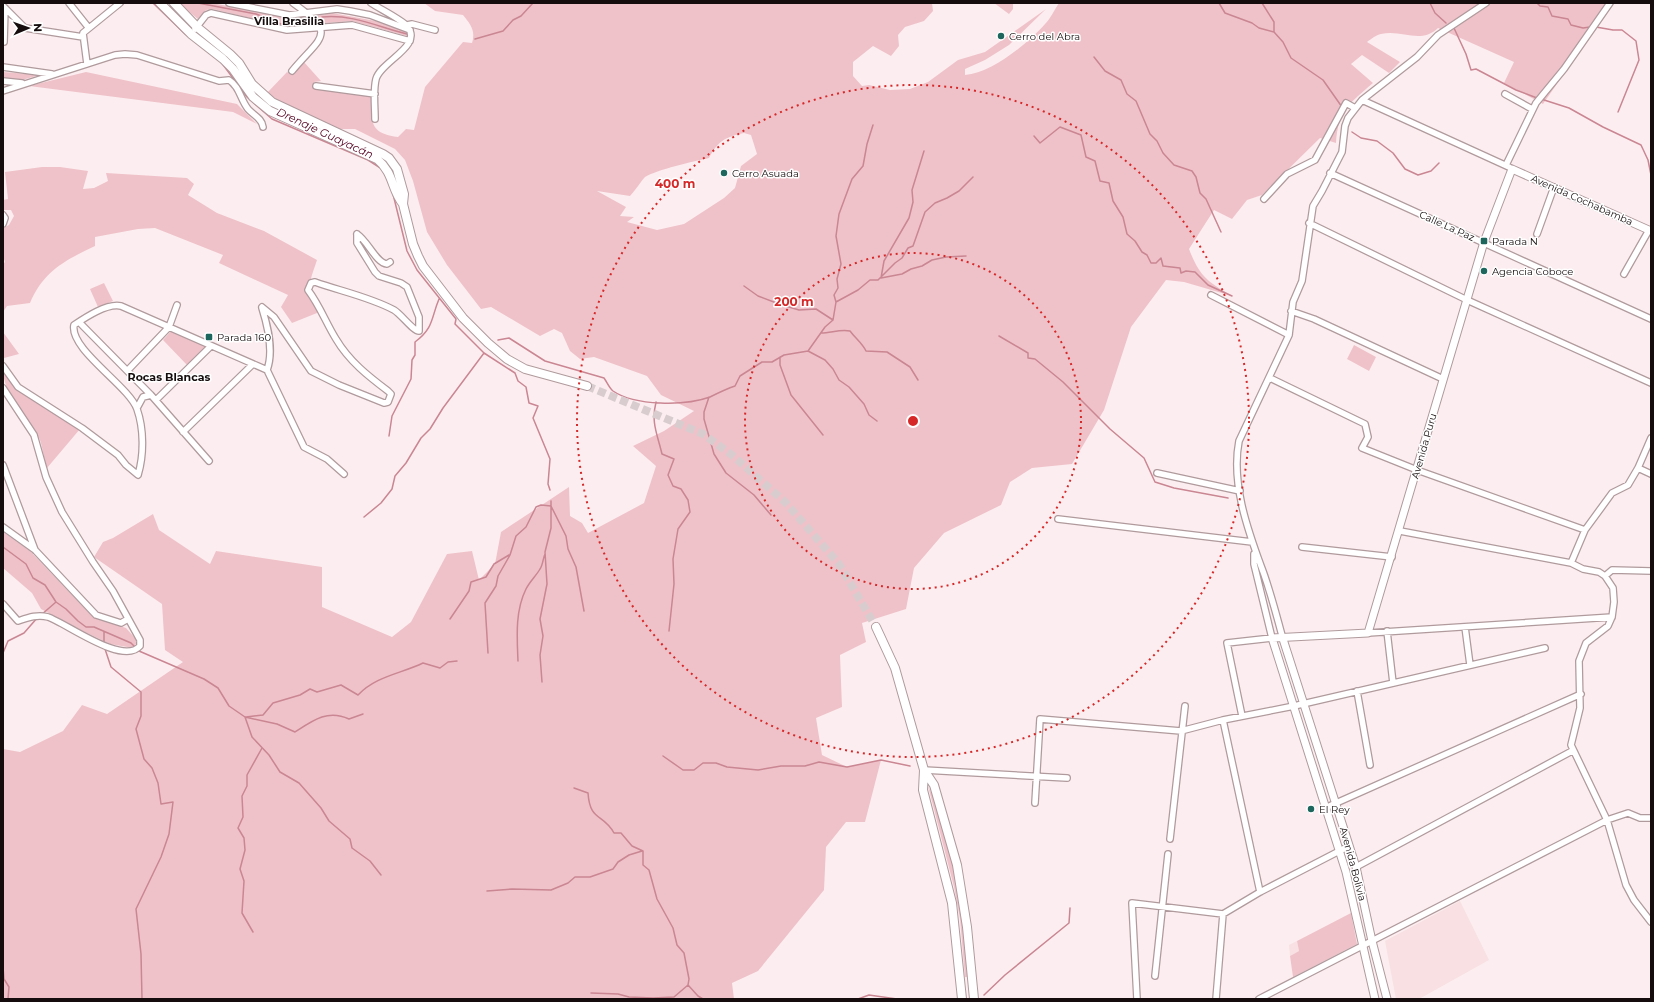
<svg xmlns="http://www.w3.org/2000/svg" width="1654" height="1002" font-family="Montserrat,sans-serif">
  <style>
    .built { fill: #f8e0e3 }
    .green { fill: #efc2c9; fill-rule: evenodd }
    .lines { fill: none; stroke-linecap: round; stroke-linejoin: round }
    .stream { stroke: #ca8692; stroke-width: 1.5 }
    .primary-tunnel { stroke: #d9ccce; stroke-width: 8; stroke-dasharray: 8 4; stroke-linecap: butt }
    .street-casing { stroke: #b09a9d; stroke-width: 8 }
    .secondary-casing { stroke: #b09a9d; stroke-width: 9 }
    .primary-casing { stroke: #b09a9d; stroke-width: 10 }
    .street { stroke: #fff; stroke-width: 5.5 }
    .secondary { stroke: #fff; stroke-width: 7 }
    .primary { stroke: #fff; stroke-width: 8 }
    .ring { fill: none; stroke: #d62828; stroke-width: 2; stroke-dasharray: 2 4 }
    .poi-dot { fill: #1c665d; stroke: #fff; stroke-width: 1.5 }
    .labels { text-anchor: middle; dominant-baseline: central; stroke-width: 3; stroke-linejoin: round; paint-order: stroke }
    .poi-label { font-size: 10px; fill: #140c0d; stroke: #fff; text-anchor: start }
    .street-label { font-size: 10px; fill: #140c0d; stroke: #fff }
    .neighbourhood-label { font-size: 11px; font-weight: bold; fill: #140c0d; stroke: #fff }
    .water-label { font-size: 11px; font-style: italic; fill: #54001f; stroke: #fff }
    .centre { fill: #d62828; stroke: #fff; stroke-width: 2 }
    .ring-label { font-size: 12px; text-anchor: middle; font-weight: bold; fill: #d62828; stroke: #fff; stroke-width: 3; stroke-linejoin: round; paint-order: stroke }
  </style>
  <rect width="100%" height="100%" fill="#fceef0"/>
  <path class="built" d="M1460 901 1489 960 1419 999H1396L1385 941Z
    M1297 941 1299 951 1290 956 1289 945Z"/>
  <path class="green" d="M178 3H212L295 19 308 17 313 22 311 24 299 26 278 25 213 9 206 10 198 19Z
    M424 3H932L933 11 924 21 905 27 898 35 899 46 891 56 873 46 853 62V76L862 86 869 85 890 90 910 89 928 82 958 60 985 52 1046 9 1009 45 985 60 965 69V75C992 73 1027 44 1045 24 1051 18 1054 10 1059 3H1613L1543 104 1504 83 1514 62 1438 28C1420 45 1402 29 1381 34 1376 35 1371 39 1367 42L1400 62 1389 73 1362 55 1351 64 1373 83C1350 103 1338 110 1336 143L1320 138 1262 195 1247 200 1232 219 1214 210 1189 249C1200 277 1207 281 1232 296L1184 282 1166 280 1131 327 1104 410 1072 464 1032 468 1010 482 1001 505 944 533 914 568 906 609 862 623 866 642 840 655 842 707 816 718 822 755 847 767 881 760 865 822H846L826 847 824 890 758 971 732 983 734 999H3V749L20 752 63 731 82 705 107 714 183 662 165 650 162 604 94 557 103 542 113 538 153 514 159 530 210 564 216 551 322 567V607L392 637 411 622 447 554 472 551 479 580 495 564 501 532 569 487 570 516 582 523 588 533 644 503 656 466 633 446 664 431 694 411 661 395 647 376 594 357 580 359 570 351 562 333 554 329 540 336 491 307 481 309 447 265 427 232 413 181 405 160 395 149 355 129H340L283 103 267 93 287 72 292 75 303 61 321 81 314 82 313 87 373 97C371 122 369 133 398 137L406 129 414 130 425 87 463 42 472 43C476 30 470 24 463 15L435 11ZM744 133 751 135 757 154 741 166 735 188 724 198 684 224 657 230 627 222 634 217 620 216 626 207 597 191 630 196C635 191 642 180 645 177 656 170 695 161 709 158 718 141 725 137 744 133Z
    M994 3H1013V9L1009 14Z
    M332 13 376 21 408 32 407 36 352 21 324 23 315 16Z
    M3 72 40 75 22 80 3 78Z
    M86 72 237 104 257 124 233 112 29 86Z
    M42 167H60L88 171 83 189 94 188 108 181 106 173 187 178 194 184 188 195 217 213 264 231 317 260C308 287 306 286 322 311L292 323 281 307 288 295 219 263 223 255 155 228 138 229 95 237V246C65 260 43 272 30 303L7 306 3 312V264L5 262 3 256V228L9 225 14 216 11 210H3V200L8 199 5 172Z
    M104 283 113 301 98 307 90 289Z
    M171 331 207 346 187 365 163 340Z
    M3 332 19 354 4 358 3 357Z
    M1354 345 1376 357 1369 371 1347 359Z
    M3 369 20 392 80 429 47 468C44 461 42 442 39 438 27 416 3 395 3 369Z
    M3 532 30 551 93 617 126 628 135 638 137 643 133 648 110 644 81 630 41 609 32 593 3 568Z
    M928 786 937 805 960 892 970 977H965L960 919 954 887Z
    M1351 913 1357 944 1293 977 1290 956 1299 951 1297 941Z"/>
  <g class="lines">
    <path class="stream" d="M153 3 185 34 221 62 247 97 272 119 368 160 382 169
      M198 3 256 14 281 24 307 20
      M1219 3 1225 13 1252 23 1259 28 1274 32 1283 42 1291 58 1323 80 1342 107
      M1262 3 1274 22V32
      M1425 3H1430L1435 13 1446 23
      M1537 3 1540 6 1548 7 1552 16 1568 19 1571 25 1583 28 1590 27
      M322 17C353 14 378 27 407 34
      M1596 27 1613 30H1622L1636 41 1639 60 1618 112
      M1454 28 1466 54 1471 70 1476 69 1516 90 1537 98
      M475 39 503 31 513 20 521 16 533 3
      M1094 57 1105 71 1121 80 1127 94 1136 101 1150 134 1157 141 1163 153 1174 165 1192 171 1196 177 1200 193 1206 199 1221 232
      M1541 99 1569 108 1603 127 1641 145 1648 160 1651 175
      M1352 132 1361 138 1377 141 1393 153 1405 169 1418 175 1431 171 1439 163
      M1034 136 1040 143 1060 127 1081 135 1086 157 1095 161 1100 181 1109 183 1113 201 1123 217 1127 234 1135 241 1142 252 1147 255 1151 263H1156L1161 258 1163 266 1180 268 1181 273 1186 271 1195 272 1208 285 1232 296
      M924 151 912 190 913 202 909 218 884 261 881 278 902 274 911 269 922 266 932 260 946 257 966 256
      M393 194 407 251 417 270 456 319 455 324 484 353 515 373 518 381 526 387 529 403 538 406 533 418 550 459 548 484 550 490
      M744 286 758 296 779 304 799 310 816 309 833 320
      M836 302 858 290 870 280H878L895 263 902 258 908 248 913 246 925 212 935 203 947 198 959 191 973 177
      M821 333C831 333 840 329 850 331 856 339 862 343 866 351L887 352 910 367 918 380
      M999 336 1028 353V358L1035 359 1063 382 1110 429 1144 458 1155 482 1174 488 1228 498
      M498 340 509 338 545 361 604 378C607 382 609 388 613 391 635 406 685 406 710 397 718 393 726 389 735 386L740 376 762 362H772L784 355 808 351 825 327 833 320 836 302 834 295 838 288 837 279 841 264 836 236 839 214 852 179 863 166 867 144 873 125
      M808 351 825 360 833 369 839 380 849 387 864 404 869 415 877 421
      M780 357V365L791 395 823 435
      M709 397 704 412V419L714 454 726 473 754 495 771 515
      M656 402C651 423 657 433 662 454L674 459 668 475 673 486 681 489 688 500 690 512 678 529 673 559 674 584 669 631
      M389 436 392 416 411 379 412 360 415 355V342C434 328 431 318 439 299
      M551 501V506L566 536 568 549 576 567 584 611
      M364 517 381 503 392 489 395 476 406 463 421 438 430 429 443 408 484 353
      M3 547 26 564 33 578 45 585 56 602 66 609 78 621 86 627H94L131 643 135 647
      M41 615 56 602
      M450 619 469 591 471 582 486 577 494 564 509 555
      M104 632V643
      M105 649 111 667 141 692V716L136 729 144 759 152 768 158 783 161 804 173 802 169 834 161 857 136 909 141 954 142 999
      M139 651 204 679 218 688 229 706 245 717 277 724 295 732C313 720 328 709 349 719L363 714
      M3 653 8 641 24 633 38 617
      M488 653 485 603 496 586 498 576 510 555 516 536 526 527 536 507 541 505 551 506V528L545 552 547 584 540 619 543 636 540 655 542 682
      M518 661C517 637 515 611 526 589 530 581 536 576 540 569 543 565 543 558 545 554
      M245 717 252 737 269 755 280 772 299 783 321 808 329 821 350 839 352 848 370 861 381 875
      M246 717 263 715 273 703 300 695 310 689 317 692 341 685 358 695C376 676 400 674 423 663L440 668 448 662 457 661
      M663 756 683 770H694L703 763H716L727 767 758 770 781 766H805L819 762 847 767 881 760 910 766
      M574 788 588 793C590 822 603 813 614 833H621L632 846 643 851V865L649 870 657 899 673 928 677 945 684 953 689 979 688 985 698 996 703 999
      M487 891 512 889 551 890 568 883 575 877H590L613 869 618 862 629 855 642 851
      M253 932 242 913 244 881 240 869 245 850 244 838 238 828 243 817 242 796 247 786V775L262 748
      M3 967 4 979 9 987 8 999
      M591 993 618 994 629 997 653 998 674 997 688 985
      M984 995 1005 975 1069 923 1070 908
      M858 999 869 995 897 999"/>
    <path class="primary-tunnel" d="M587 386 703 434 732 455 785 502 839 564 876 627"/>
    <defs>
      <path id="street" d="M69 3 88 27
        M229 3 289 15 337 9 350 11 370 15 410 30
        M371 3C380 9 402 20 407 26 424 46 381 61 376 79 373 91 375 106 375 119
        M3 6 25 28 83 37
        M407 25 412 24 435 30
        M195 29 206 15 211 13 287 30 352 25 410 41
        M4 42 5 8
        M87 64 83 33 120 3
        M3 67 52 74
        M292 71C322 35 338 35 293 3
        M3 81 22 83
        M316 86 375 94
        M3 91 115 55 125 54 137 55 219 81 229 80C240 87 240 99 248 109 253 115 262 118 263 127
        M1505 94 1532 109
        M1362 100 1509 167
        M1506 165 1536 103 1564 69 1610 3
        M1330 173 1651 319
        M1264 199 1287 174 1315 160 1346 103 1355 108
        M3 215 5 218 3 224
        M1309 223 1467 300 1651 383
        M357 234C368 241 376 263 387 264L390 262
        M1537 234 1554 187
        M1624 274 1649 230
        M1211 295 1289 335
        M262 307 274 317 311 371 339 385 384 403 388 402 391 394 388 391C368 376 349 361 336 339 326 323 320 306 308 290L311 283 315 282C340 291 370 297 394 310 401 314 413 331 419 331V317L407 287 401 283 379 276 375 272 357 243V234
        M262 308C268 327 274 351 267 370
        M1291 311 1314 319 1443 379
        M79 322 151 395 209 461
        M3 366 18 387 82 428 118 455 126 465 138 475C144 455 144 429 137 409 129 386 69 349 74 325 86 317 107 303 121 306L267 370 304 447 327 459 344 474
        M128 370 169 327 177 305
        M1270 378 1365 424 1368 437 1362 448 1417 470 1585 530
        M3 388 34 435 46 477 62 512 93 562 113 591 140 640V646C123 666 66 623 48 617 37 614 27 618 18 621L3 604
        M156 400 211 346
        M137 408 143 397 151 395
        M183 432 253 364
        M1651 438 1638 468 1628 485 1612 493 1585 530 1571 563 1583 569 1599 572 1605 576 1613 588 1614 602 1612 617 1608 626 1586 643 1579 661 1580 708 1571 745 1607 820 1626 885 1634 900 1651 922
        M3 465 35 550
        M1638 468 1651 474
        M1157 473 1240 491
        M1058 519 1252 542
        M3 527 35 550 96 615 121 623 128 619
        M1400 531 1571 563
        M1302 547 1392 557
        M1605 576 1612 570 1651 571
        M1465 627 1470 665
        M1387 631 1393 683
        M1368 633 1612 617
        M1283 639C1276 614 1270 589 1261 566 1247 528 1231 482 1239 441L1289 335 1293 302 1302 281 1313 206 1322 191 1342 152 1345 126 1348 118 1362 100 1417 57 1438 35 1486 3
        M1357 691 1370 765
        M1242 716 1227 643 1272 638 1254 564V554
        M1223 720 1260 892
        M924 770 1067 778
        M1035 803 1040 719 1181 731 1223 720 1294 706 1545 648
        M1325 808 1581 694
        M1170 839 1185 706
        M1356 867 1572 751
        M1155 976 1168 854
        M1137 999 1132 903 1223 914 1260 892 1349 846
        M1216 999 1223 914
        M1259 999 1607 820 1628 813 1640 818H1651"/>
      <path id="secondary" d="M1283 639 1356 867 1372 941 1387 999
        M1375 999 1346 872 1272 638 1368 633 1484 242 1512 169 1651 231"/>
      <path id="primary" d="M160 3 191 34 223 59 233 69 253 97 270 111 377 159C394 173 391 189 403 204
        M174 3 197 27 230 54 239 63 252 84 272 102 383 154 389 158 397 169 404 194 403 204 413 244 418 256 423 266 463 318 488 343 507 359 525 369 587 386
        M876 627 895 668 924 770 923 790 952 903 962 999
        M924 770 934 785 957 865 967 927 974 999"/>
    </defs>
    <use href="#street" class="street-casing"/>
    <use href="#secondary" class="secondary-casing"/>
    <use href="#primary" class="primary-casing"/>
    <use href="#street" class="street"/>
    <use href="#secondary" class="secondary"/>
    <use href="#primary" class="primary"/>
  </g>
  <g class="ring">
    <circle cx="913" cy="421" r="168"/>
    <circle cx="913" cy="421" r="336"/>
  </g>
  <g class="poi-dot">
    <circle cx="1001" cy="36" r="4"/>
    <circle cx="724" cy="173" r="4"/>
    <rect x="1480" y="237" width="8" height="8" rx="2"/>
    <circle cx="1484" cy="271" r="4"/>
    <rect x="205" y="333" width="8" height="8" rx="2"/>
    <circle cx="1311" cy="809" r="4"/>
  </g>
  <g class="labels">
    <g class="poi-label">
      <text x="1009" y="36">Cerro del Abra</text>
      <text x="732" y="173">Cerro Asuada</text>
      <text x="1492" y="241">Parada N</text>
      <text x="1492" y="271">Agencia Coboce</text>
      <text x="217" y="337">Parada 160</text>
      <text x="1319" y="809">El Rey</text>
    </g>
    <g class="street-label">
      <text transform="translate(1582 200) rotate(24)">Avenida Cochabamba</text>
      <text transform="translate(1447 226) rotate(24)">Calle La Paz</text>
      <text transform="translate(1424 446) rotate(-74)">Avenida Puru</text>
      <text transform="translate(1353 864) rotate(75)">Avenida Bolivia</text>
    </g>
    <g class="neighbourhood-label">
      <text x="289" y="21">Villa Brasilia</text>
      <text x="169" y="377">Rocas Blancas</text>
    </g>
    <g class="water-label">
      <text transform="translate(325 133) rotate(25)">Drenaje Guayacán</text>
    </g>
  </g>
  <circle cx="913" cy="421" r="6" class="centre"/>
  <g class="ring-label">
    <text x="675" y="188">400 m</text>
    <text x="794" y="306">200 m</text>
  </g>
  <rect width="1654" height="1002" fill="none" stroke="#140c0d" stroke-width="8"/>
  <g transform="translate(28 28) rotate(88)" stroke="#ffffff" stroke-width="3" paint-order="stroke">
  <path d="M0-3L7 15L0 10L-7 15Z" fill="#140c0d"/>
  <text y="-6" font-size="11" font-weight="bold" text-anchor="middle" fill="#140c0d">N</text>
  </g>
</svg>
